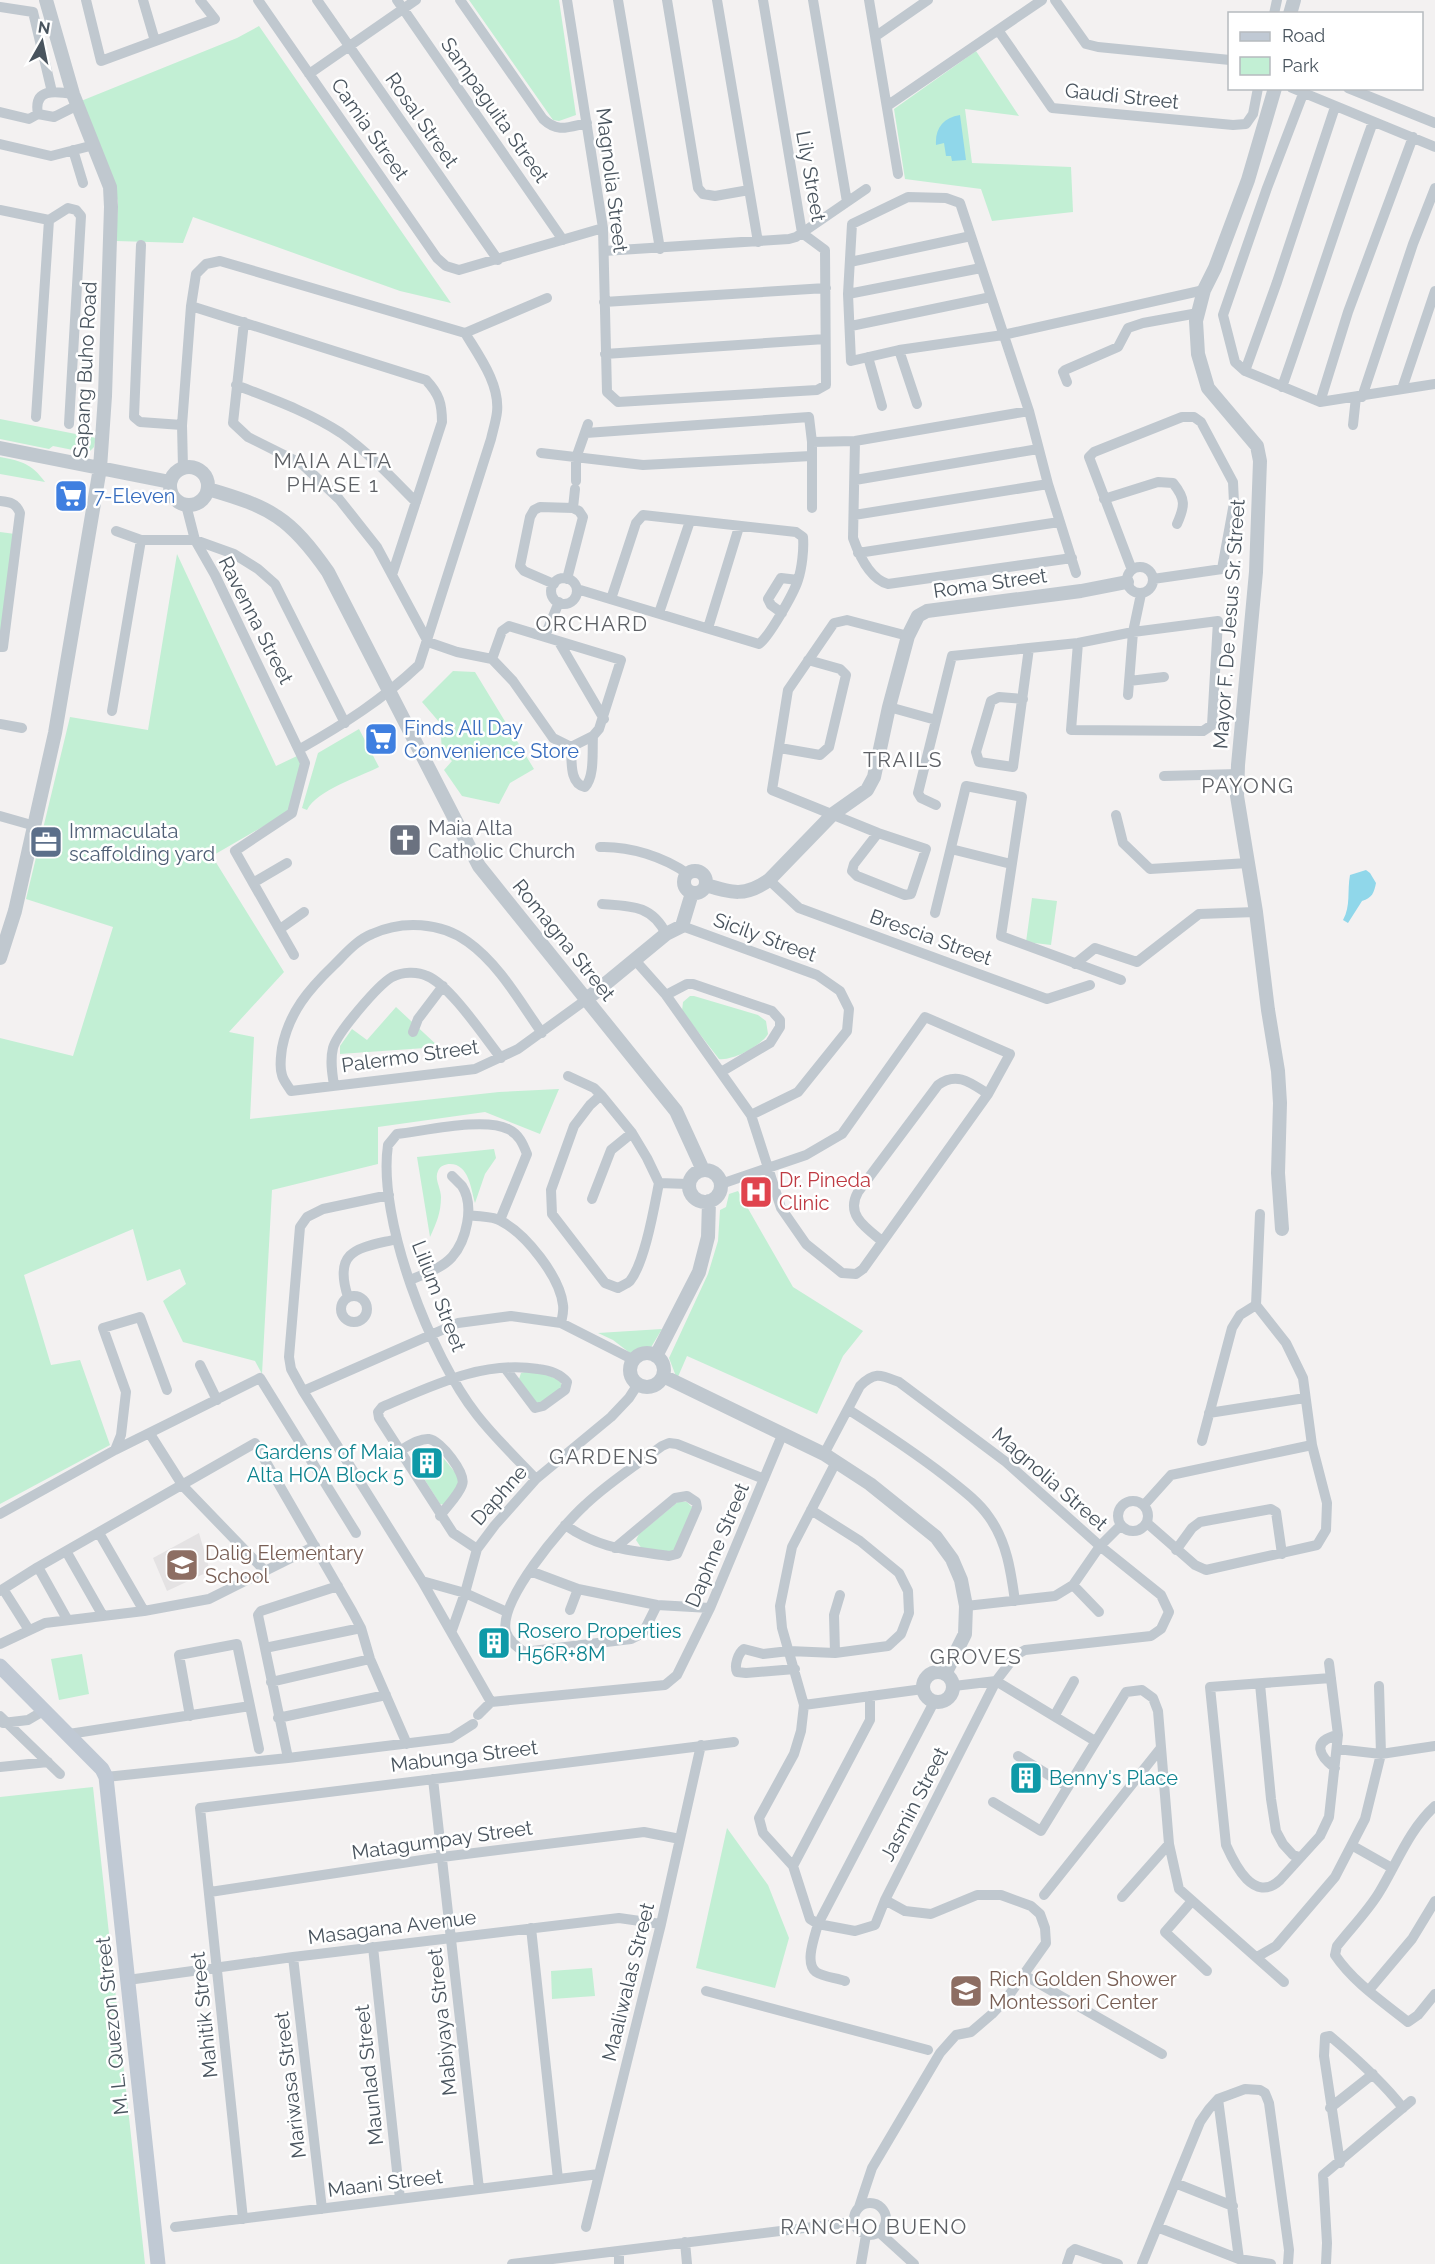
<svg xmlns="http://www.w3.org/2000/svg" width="1435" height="2264" font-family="Raleway,sans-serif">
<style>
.education{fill:#e4e2e3}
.green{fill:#c2efd4}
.water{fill:#90d7ea}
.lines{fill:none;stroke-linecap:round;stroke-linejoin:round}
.minor{stroke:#c0c8cf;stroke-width:10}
.tertiary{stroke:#c0c8cf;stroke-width:14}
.secondary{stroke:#c0c9d4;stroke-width:15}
.labels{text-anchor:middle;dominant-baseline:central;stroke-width:5;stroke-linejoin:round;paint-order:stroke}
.street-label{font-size:20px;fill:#49545e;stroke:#fff}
.shop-label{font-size:20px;fill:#366cbe;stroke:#fff;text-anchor:start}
.worship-label{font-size:20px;fill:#5b616d;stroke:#fff;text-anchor:start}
.service-label{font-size:20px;fill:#4e5e75;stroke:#fff;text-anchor:start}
.health-label{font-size:20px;fill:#be3a42;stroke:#fff;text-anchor:start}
.culture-label{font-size:20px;fill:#0d838f;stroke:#fff;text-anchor:start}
.education-label{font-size:20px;fill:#785e54;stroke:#fff;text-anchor:start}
.neighbourhood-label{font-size:21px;letter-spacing:1.5px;fill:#5e6166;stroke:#fff}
</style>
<rect width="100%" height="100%" fill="#f3f1f1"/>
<path class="education" d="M199 1533 210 1571 167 1591 153 1558Z"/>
<path class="green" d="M469 0H559L576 115 559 121 553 120Z
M259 26 451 303 400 291 193 217 183 243 116 241 118 202 113 184 81 101 237 38Z
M976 51 1019 116 965 109 972 163 1071 167 1073 212 992 221 981 189 905 179 894 109Z
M0 419 96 438 94 447 88 453 53 446 49 449 0 439Z
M0 457C22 461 32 464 45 482L0 474Z
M0 532 15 534 0 641Z
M177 554 276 766 297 756 302 765 290 811 212 856 284 972 229 1032 254 1037 250 1119 499 1092 559 1089 540 1134 485 1112 378 1127V1164L272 1190 262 1374 255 1361 183 1342 163 1301 186 1284 180 1269 147 1281 133 1229 24 1275 51 1365 80 1360 110 1445 0 1504V1038L73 1056 113 927 26 899 70 717 148 730Z
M453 671 475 672 534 769 510 783 499 804 462 796 444 770 452 761 442 751 440 723 422 702Z
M359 729 379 767C359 777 317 790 307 810L302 808 318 753Z
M1032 898 1057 901 1051 945 1026 942Z
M690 996H694L758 1015 766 1021 768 1034C761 1046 733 1061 719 1059L682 1011 683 1002Z
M396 1007 439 1047 340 1054V1046L352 1029 367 1040Z
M494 1149 496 1158 485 1174 475 1203C471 1189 469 1164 450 1164 445 1164 440 1166 438 1171 434 1179 441 1188 441 1197 441 1213 436 1224 430 1237L417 1157Z
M738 1191 793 1287 863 1331 843 1356 817 1414 687 1356 677 1379 669 1358 708 1274 718 1241 720 1210 726 1207 729 1194Z
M662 1329 650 1349 630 1353 613 1340 598 1333Z
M534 1370 559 1380 564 1389 539 1403 534 1401 519 1379 521 1373Z
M435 1448 459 1477 460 1482 445 1505 440 1504 411 1458 426 1449Z
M679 1501 687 1502 693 1508 676 1551 667 1553 642 1549 636 1540 639 1534Z
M82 1654 89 1694 59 1700 51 1659Z
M93 1787 145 2264H0V1797Z
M727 1828 768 1885 789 1938 775 1988 696 1968Z
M592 1968 595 1996 552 1999 551 1971Z"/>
<path class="water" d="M960 115 966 160 952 161 951 156H946L944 143 936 145C935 128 943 118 960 115Z
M1366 870 1370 873 1376 883C1374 893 1372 898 1362 901L1348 923 1343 920C1351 906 1347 891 1350 875Z"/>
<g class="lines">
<path class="minor" d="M86 0 101 61 215 19 200 0
M143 0 155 41
M258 0 437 258 446 266 459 270 603 228
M317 0 498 260
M397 0 563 240
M460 0 543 119C558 133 568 127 587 123
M567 0 603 228 607 392 618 402 817 390 826 385 825 250 802 233 763 0
M618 0 660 249
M667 0 698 188 703 194 715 196 749 190
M717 0 758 242
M813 0 847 202
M869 0 898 174
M1055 0 1086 44 1098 47 1230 60
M0 7 33 12 52 92
M1274 14 1277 0
M998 30 1052 108 1233 125 1246 124 1253 114 1258 88
M876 36 928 0
M309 74 416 0
M1292 88 1435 147
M1348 88 1435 123
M1303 94 1267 188 1223 315 1235 362 1245 371 1320 402 1435 384
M887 106 1042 0
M0 112 29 119 38 114 54 117 78 105
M38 114C33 88 55 91 73 94
M0 144 51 156 94 145
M73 150 83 183
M0 210 49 220 68 208 76 210 81 216 69 424
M141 245 134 417 140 422 182 425
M604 251 789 239 796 237 866 189
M850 262 971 236
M848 294 981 268
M604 302 826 288
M191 306 426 380C439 394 442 403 442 422L392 575
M244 322 233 423 248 437 302 464 339 499 377 547 428 642 457 652 492 659 513 681 553 738 571 747 593 736 599 729 621 660 509 626 502 631 492 659
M851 326 991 297
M899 350 917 404
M605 354 825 339
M868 357 882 406
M1245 371 1277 282 1335 107
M1067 382 1063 372 1065 370 1118 347 1128 328 1143 323 1198 313
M236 385C272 399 309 412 341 433 369 453 392 478 416 502
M1282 387C1313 299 1341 210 1373 122
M1402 389 1435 291
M1362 397 1413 244 1435 188
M1320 402 1348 312 1413 137
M36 417 49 220
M1353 425 1356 397
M586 433 809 417 812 442V508
M855 441 853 538C859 555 870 579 888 584L1072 558
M812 442 855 441 1029 411
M541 453 643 465 811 456
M183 468 182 425 191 306 196 274 206 264 220 261 465 333 547 298
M855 480 1038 449
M576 481V458L588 424
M1104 499 1158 482 1173 483C1186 499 1185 506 1177 524
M0 501C10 502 16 503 20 513L3 647H0
M186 505 195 540 215 575 305 763 292 813 235 851 294 955
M573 508 575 489
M854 515 1048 484
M116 531 141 540H195L234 554 258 569 275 584 345 723
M858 553 1059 522
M1127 580a13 13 0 1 1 26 0a13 13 0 1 1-26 0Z
M1132 570 1089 457 1094 452 1182 417H1194L1201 422 1233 482 1234 503 1222 569 1153 579
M1076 573 1048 484 1029 411 960 203 946 198 908 197 852 224 848 294 851 361 899 350 1003 335 1204 290
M551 591a13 13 0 1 1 26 0a13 13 0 1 1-26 0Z
M554 584 524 571 520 566 530 517 534 510 540 507 573 508 579 511 583 517 567 579
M577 589 759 644C769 637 794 593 798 580 802 568 804 549 803 537L796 532 643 515 636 523 611 599
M659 613 690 521
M782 613 771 605 768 599 781 578 798 580
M708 628 739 527
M545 636 559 602
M559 642 604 719
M1129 681 1164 677
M1128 695 1133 632 1141 594
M1023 699 999 697 991 701 976 752 979 762 1013 767 1029 648
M889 707 936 720
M112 711 141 540
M0 724 22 728
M571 747C572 760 569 784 585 787 595 776 592 751 593 736
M780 748 820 755 829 747 846 675 840 669 808 660
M300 749C344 724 382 700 419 665L491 439C493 430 496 421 497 412 500 384 479 356 465 333
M1164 776 1238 774
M936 805 921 798 918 793 952 656 1078 643 1133 632 1218 621 1212 725 1203 731 1071 730 1078 643
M1116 815 1123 843 1150 869 1248 863
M0 816 35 826
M878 833 854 864 852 871 857 876 905 895 911 894 926 849 878 833 772 790 788 690 834 623 847 620 908 636
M600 847C630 846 664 857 688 874
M951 849 1011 864
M769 880 799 908 1047 999 1090 985
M253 883 287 863
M602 904C631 906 652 905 666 934
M935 913 966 786 1022 797 1001 936 1121 980
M682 926 817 975 840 991 849 1009 847 1031 798 1092 751 1115
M280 929 304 912
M634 959 666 995 751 1115 781 1208 806 1244 842 1273 856 1274 863 1269 988 1094 1010 1054 925 1017 842 1134 806 1155 721 1184
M1075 964 1095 948 1137 962 1199 914 1256 912
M666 995 687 984H693L772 1011 780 1020V1027L770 1043 721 1072
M413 1032 418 1019 443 986
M568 1076 594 1088 601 1095 632 1133 647 1158 659 1183 688 1184
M334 1085C332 1073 330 1060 333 1048 337 1033 378 985 392 977 402 972 417 971 427 976 450 985 485 1038 501 1058
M291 1091C288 1086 283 1080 282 1075 279 1066 281 1057 282 1048 289 1012 309 989 334 965 346 953 357 940 372 934 402 920 441 922 468 942 499 964 520 1002 542 1033
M291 1091 475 1069 518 1049 587 999
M601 1095 590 1105 574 1126 551 1190 552 1214 605 1283 618 1288C621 1286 627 1284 630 1281 645 1262 654 1208 659 1183
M389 1195 323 1209 307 1217 300 1227 289 1357 291 1369 303 1391 422 1581 491 1702
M592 1199 611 1150 632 1133
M469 1215C479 1217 493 1216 501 1221 526 1234 560 1277 563 1305 564 1311 562 1318 561 1323
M500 1220 527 1154C523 1144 519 1134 508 1129 484 1117 425 1131 397 1134L388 1145C377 1219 431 1357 477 1415 495 1438 516 1458 536 1479
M882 1241C866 1228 845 1215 858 1192L938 1085C957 1071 971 1083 988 1094
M410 1280C424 1274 441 1269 452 1257 466 1241 475 1206 462 1186 459 1183 455 1179 452 1176
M341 1309a13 13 0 1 1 26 0a13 13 0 1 1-26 0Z
M348 1297C332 1248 361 1248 397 1239
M200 1365 217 1400
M303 1391 458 1323 511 1316 561 1323 634 1360
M849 1410C882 1431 914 1452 945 1476 960 1488 978 1501 989 1517 1007 1542 1011 1572 1015 1601
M1209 1413 1305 1398
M150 1434 183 1486 265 1571
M1202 1441 1232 1328 1240 1315 1256 1305
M115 1450 121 1435 126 1392 103 1328 140 1317 167 1390
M399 1451C407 1447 419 1438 429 1439 440 1440 467 1474 462 1485 458 1496 447 1506 440 1516
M824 1454 860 1386C875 1371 881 1375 899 1382L1006 1462 1100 1546 1161 1595 1169 1612 1161 1629 1151 1636 1025 1650 1016 1655 996 1681 885 1900 875 1925 855 1931 818 1924 810 1919 793 1866 763 1833 759 1818 794 1754 801 1731 804 1705 782 1628 780 1606 792 1547 836 1462
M1118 1516a15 15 0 1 1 30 0a15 15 0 1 1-30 0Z
M1144 1505 1171 1475 1312 1445
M0 1514 115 1450 260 1378 356 1533
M1147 1523 1195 1565 1206 1570 1317 1545 1326 1530 1327 1503 1312 1445 1303 1378 1286 1343 1256 1305 1260 1214
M565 1525C599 1549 629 1550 669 1556L677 1554 697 1508 696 1502 687 1496 675 1498 615 1548
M99 1533 144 1611
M477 1549 453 1533 379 1418 378 1412 382 1407C432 1386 483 1360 538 1369 549 1370 560 1374 567 1382L565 1390 543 1406 535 1408 505 1368
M1176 1550 1192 1528 1200 1522 1271 1509 1276 1512 1282 1554
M66 1551 103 1616
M38 1567 67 1619
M530 1571 578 1589 657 1605 710 1608
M422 1581 465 1593 507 1612
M1073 1585 1099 1612
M3 1589 29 1630
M0 1591 38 1567 255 1443 352 1611 361 1628 370 1659 407 1744
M657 1605 643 1633 631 1639 524 1652C517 1647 509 1641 506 1632 498 1601 562 1526 585 1505 608 1483 636 1465 662 1446L669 1443 677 1444 764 1479
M966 1606 1055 1596 1073 1585 1100 1546 1121 1525
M570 1610 578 1589
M452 1630 465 1593 477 1549 495 1525 536 1479 611 1417 629 1398 638 1384
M0 1644 45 1623 144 1611 209 1599 315 1546
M265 1648 361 1628
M835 1653 834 1615 840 1595
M1329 1663 1338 1735 1329 1817 1320 1836 1280 1880C1254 1904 1235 1865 1226 1845L1210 1687 1331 1678
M795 1669 746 1673 737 1672C734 1666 738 1653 744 1649L763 1654 789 1651 835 1653 888 1646 901 1634 909 1613 908 1591 899 1573 860 1541 811 1510
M271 1682 370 1659
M1260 1684 1271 1799 1276 1831 1283 1844 1293 1855 1299 1857
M954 1686 996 1681 1095 1741
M804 1705 923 1689
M478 1715 491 1702 665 1685 677 1675 710 1608 783 1433
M1055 1715 1074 1681
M0 1716 60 1774
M190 1716 179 1655 237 1644 259 1749
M278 1718 386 1695
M3 1723 28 1720 45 1710
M69 1734 250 1706
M1337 1749 1381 1754 1435 1746
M1018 1756 1068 1787
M288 1758 258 1615 261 1611 338 1586
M0 1767 48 1762
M1335 1768C1319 1756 1311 1741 1338 1735
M106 1777 288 1758 451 1738 473 1724
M433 1779 479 2189
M993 1802 1041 1831 1126 1692 1142 1690 1153 1698 1158 1711 1169 1844 1179 1889 1284 1982
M1435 1806C1409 1830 1398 1861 1380 1891 1369 1910 1351 1928 1337 1946L1335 1955C1353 1982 1383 2002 1408 2022L1418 2015 1435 1994
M1353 1846 1392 1868
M793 1866 870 1720V1696
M210 1892 442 1857 644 1832 680 1839
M1044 1895 1160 1749
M1122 1897 1169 1844
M1192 1901 1165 1932 1207 1971
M531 1928 558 2179
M373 1947 400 2199
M293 1957 322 2209
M1257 1957 1276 1946 1335 1877 1365 1819 1381 1754 1379 1686
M1024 1975 1162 2054
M128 1980 293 1957 619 1918 661 1924
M845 1981C837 1978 823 1977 816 1972 804 1963 815 1936 818 1924L934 1702
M1369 1990 1412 1939 1435 1901
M706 1991 928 2050
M1218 2099 1239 2259 1271 2264
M1330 2108 1373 2074
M1340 2163 1324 2056 1325 2037 1330 2036C1356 2058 1382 2081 1403 2108
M1175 2183 1233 2206
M854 2219a16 16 0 1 1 32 0a16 16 0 1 1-32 0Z
M859 2207 872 2168 940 2053 956 2035 971 2032 992 2014 1007 1998 1046 1943 1045 1928 1040 1914 1031 1906 1001 1895H977L931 1914 905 1911 885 1900
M243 2219 200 1808 734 1742
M175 2227 599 2174
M586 2227 661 1924 701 1745
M1157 2227 1239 2259
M880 2233 914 2264
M685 2242 687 2264
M619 2251V2264
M512 2264 853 2222
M861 2264 866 2235
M1067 2264 1071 2252 1075 2249 1118 2264
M1142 2264 1200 2122 1209 2109 1218 2099 1245 2089 1260 2090 1265 2093 1269 2103 1289 2250 1288 2264
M1326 2264 1327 2243 1323 2175 1411 2101"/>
<path class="tertiary" d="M1290 14 1294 0
M1275 88 1248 180 1215 268 1204 290 1196 321 1198 354 1208 388 1257 446 1260 461 1256 572 1238 765 1237 796 1256 912 1268 1010 1278 1071 1280 1103 1278 1173 1282 1229
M0 448 170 482
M170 486a19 19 0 1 1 38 0a19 19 0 1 1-38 0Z
M208 489C270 507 290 517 328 572L479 866 676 1111 703 1170
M684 882a11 11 0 1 1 22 0a11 11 0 1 1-22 0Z
M706 885C732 893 745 897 769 880L833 814 867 790 874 777 889 707 908 636 918 616 927 611 1081 591 1127 582
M0 958 15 911 55 733 100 468 105 396 111 207 110 187 73 94 46 0
M587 999 666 934 682 926 692 893
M689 1186a16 16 0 1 1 32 0a16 16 0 1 1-32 0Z
M630 1370a17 17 0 1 1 34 0a17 17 0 1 1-34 0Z
M656 1356 699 1272 708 1237 709 1201
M663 1376 824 1454 870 1484 936 1537 952 1559 961 1580 966 1606 965 1634 945 1674
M923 1687a15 15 0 1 1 30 0a15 15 0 1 1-30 0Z"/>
<path class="secondary" d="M0 1666 102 1769 106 1777 158 2264"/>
</g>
<defs>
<symbol id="supermarket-square" viewBox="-11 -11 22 22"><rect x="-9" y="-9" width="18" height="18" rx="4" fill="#3f7fe0" stroke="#fff"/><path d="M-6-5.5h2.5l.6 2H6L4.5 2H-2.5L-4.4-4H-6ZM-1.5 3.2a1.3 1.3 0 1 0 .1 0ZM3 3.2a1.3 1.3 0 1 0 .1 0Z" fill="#fff"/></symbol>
<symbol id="church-square" viewBox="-11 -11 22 22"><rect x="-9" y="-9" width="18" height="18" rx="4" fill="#6b7280" stroke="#fff"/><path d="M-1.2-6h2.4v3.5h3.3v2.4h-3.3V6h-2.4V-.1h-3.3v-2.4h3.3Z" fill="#fff"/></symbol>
<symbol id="office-square" viewBox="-11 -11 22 22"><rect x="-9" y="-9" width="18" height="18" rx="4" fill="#5c6f8a" stroke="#fff"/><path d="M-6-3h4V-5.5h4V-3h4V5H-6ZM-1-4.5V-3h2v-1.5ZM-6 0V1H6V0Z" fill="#fff"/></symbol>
<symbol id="hospital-square" viewBox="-11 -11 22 22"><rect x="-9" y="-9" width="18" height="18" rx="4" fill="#e0444e" stroke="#fff"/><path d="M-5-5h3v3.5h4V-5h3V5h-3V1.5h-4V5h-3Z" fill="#fff"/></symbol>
<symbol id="building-square" viewBox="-11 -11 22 22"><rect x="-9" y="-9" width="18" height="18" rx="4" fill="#0f9aa8" stroke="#fff"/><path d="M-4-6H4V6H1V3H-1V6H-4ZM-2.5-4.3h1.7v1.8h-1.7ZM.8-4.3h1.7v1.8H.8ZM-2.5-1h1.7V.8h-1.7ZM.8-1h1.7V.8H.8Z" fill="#fff"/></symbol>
<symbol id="school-square" viewBox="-11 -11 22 22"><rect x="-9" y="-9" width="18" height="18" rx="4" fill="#8d6e63" stroke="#fff"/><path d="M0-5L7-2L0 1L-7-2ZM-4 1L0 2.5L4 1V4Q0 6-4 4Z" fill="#fff"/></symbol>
</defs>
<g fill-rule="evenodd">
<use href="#supermarket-square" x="52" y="477" width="38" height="38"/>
<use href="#supermarket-square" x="362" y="720" width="38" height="38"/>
<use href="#church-square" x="386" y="821" width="38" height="38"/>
<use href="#office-square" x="27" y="823" width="38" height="38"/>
<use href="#hospital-square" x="737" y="1173" width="38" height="38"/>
<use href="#building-square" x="408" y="1444" width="38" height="38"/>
<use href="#school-square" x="163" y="1546" width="38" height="38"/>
<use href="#building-square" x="475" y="1624" width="38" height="38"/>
<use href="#building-square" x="1007" y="1759" width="38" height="38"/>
<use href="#school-square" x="947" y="1972" width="38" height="38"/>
</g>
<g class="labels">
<g class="street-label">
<text transform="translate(1122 96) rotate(6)">Gaudi Street</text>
<text transform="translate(495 110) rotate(55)">Sampaguita Street</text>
<text transform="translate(422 120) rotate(55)">Rosal Street</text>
<text transform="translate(370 129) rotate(55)">Camia Street</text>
<text transform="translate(811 176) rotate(80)">Lily Street</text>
<text transform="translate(612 180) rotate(83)">Magnolia Street</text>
<text transform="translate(85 370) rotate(-87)">Sapang Buho Road</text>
<text transform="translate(990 583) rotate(-8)">Roma Street</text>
<text transform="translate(256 620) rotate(63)">Ravenna Street</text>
<text transform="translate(1229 624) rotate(-86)">Mayor F. De Jesus Sr. Street</text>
<text transform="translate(765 937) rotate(20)">Sicily Street</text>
<text transform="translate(931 937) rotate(20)">Brescia Street</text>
<text transform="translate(564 940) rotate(51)">Romagna Street</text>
<text transform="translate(410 1056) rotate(-8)">Palermo Street</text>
<text transform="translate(439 1296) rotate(69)">Lilium Street</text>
<text transform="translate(1050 1479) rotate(41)">Magnolia Street</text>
<text transform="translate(499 1495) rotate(-48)">Daphne</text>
<text transform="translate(717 1545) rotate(-67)">Daphne Street</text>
<text transform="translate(464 1756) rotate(-7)">Mabunga Street</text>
<text transform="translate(914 1804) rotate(-63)">Jasmin Street</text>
<text transform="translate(442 1840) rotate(-8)">Matagumpay Street</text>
<text transform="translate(392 1927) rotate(-7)">Masagana Avenue</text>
<text transform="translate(628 1982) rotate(-76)">Maaliwalas Street</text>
<text transform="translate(204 2015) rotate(-96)">Mahitik Street</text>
<text transform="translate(442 2022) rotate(-96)">Mabiyaya Street</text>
<text transform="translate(112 2026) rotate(-96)">M. L. Quezon Street</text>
<text transform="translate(369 2075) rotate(-96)">Maunlad Street</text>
<text transform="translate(290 2085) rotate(-97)">Mariwasa Street</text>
<text transform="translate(385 2183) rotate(-7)">Maani Street</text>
</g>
<g class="shop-label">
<text x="94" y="496">7-Eleven</text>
<text x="404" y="728">Finds All Day<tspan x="404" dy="23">Convenience Store</tspan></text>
</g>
<g class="worship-label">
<text x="428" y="828">Maia Alta<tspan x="428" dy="23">Catholic Church</tspan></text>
</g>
<g class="service-label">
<text x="69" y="831">Immaculata<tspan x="69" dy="23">scaffolding yard</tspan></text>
</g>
<g class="health-label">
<text x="779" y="1180">Dr. Pineda<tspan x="779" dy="23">Clinic</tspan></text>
</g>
<g class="culture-label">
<text x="404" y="1452" text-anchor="end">Gardens of Maia<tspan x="404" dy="23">Alta HOA Block 5</tspan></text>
<text x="517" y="1631">Rosero Properties<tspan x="517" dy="23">H56R+8M</tspan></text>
<text x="1049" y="1778">Benny's Place</text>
</g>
<g class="education-label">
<text x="205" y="1553">Dalig Elementary<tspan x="205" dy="23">School</tspan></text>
<text x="989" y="1979">Rich Golden Shower<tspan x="989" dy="23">Montessori Center</tspan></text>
</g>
<g class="neighbourhood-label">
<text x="333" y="460">MAIA ALTA<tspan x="333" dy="24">PHASE 1</tspan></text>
<text x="592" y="623">ORCHARD</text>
<text x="903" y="759">TRAILS</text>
<text x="1248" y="785">PAYONG</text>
<text x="604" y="1456">GARDENS</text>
<text x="976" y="1656">GROVES</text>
<text x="874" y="2226">RANCHO BUENO</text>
</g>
</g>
<rect x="1228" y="12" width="195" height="78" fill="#ffffff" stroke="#b6bbbf" stroke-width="1.5"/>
<rect x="1240" y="32" width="30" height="9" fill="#c0c9d4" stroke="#b6bbbf" stroke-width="1.5"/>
<text x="1282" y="42" font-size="18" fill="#49545e">Road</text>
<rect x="1240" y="57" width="30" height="18" fill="#c2efd4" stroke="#b6bbbf" stroke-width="1.5"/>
<text x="1282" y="72" font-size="18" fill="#49545e">Park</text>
<g transform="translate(42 42) rotate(9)" stroke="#ffffff" stroke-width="4.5" paint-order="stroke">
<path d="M0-4.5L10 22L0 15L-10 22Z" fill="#49545e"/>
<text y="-9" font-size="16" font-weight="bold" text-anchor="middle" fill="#49545e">N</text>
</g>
</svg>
